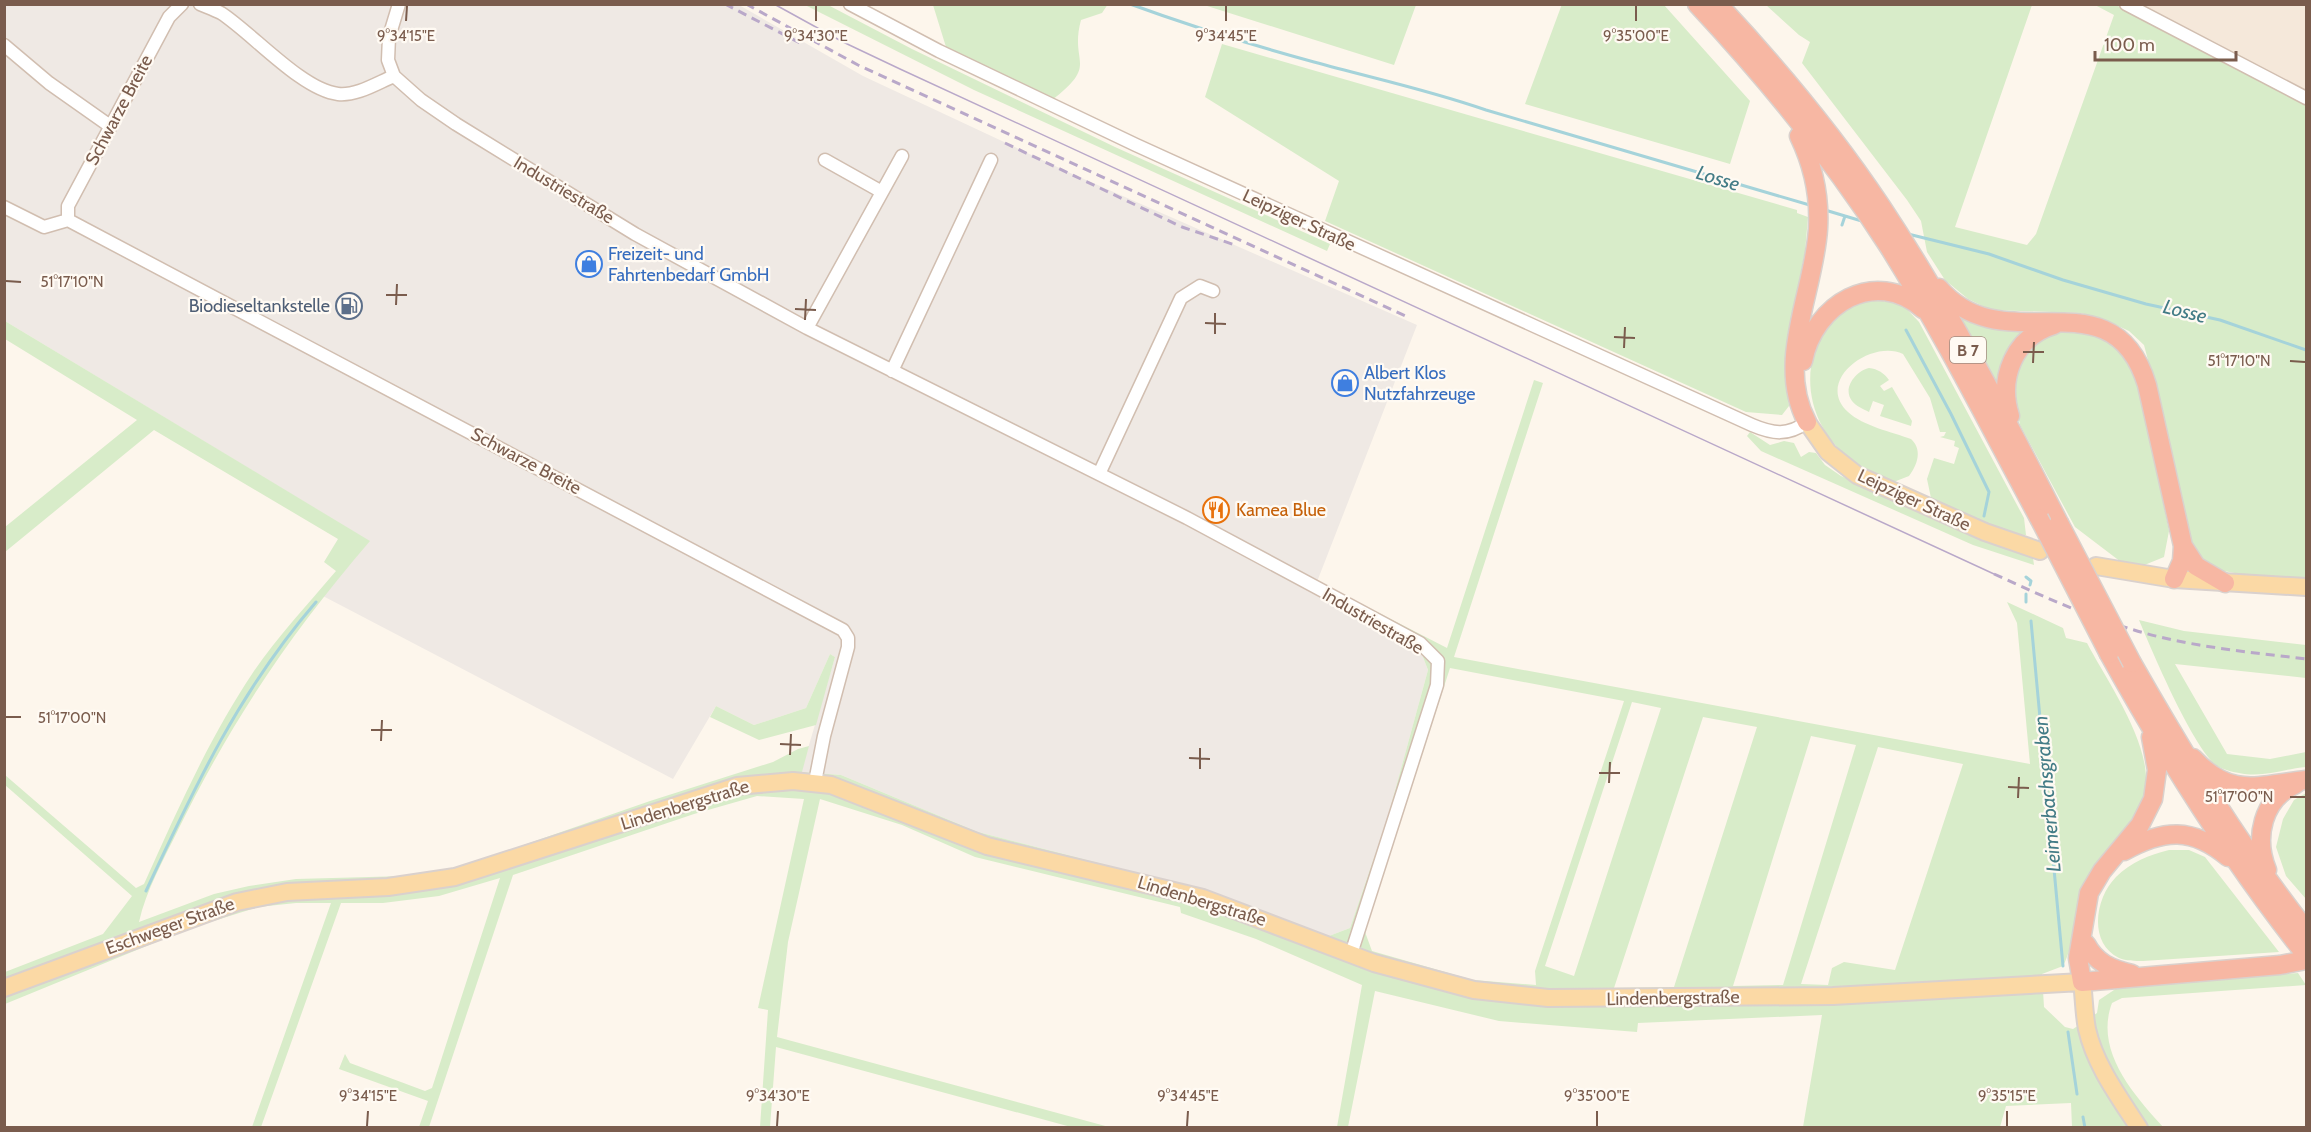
<svg xmlns="http://www.w3.org/2000/svg" width="2311" height="1132" font-family="Cabin,sans-serif">
<style>
.residential{fill:#f5e8da}
.industrial{fill:#efe9e4}
.green{fill:#d8ecc9;fill-rule:evenodd}
.lines{fill:none;stroke-linecap:round;stroke-linejoin:round}
.stream{stroke:#a5d3da;stroke-width:3}
.minor-casing{stroke:#d1beb0;stroke-width:15}
.major-casing{stroke:#dad1cd;stroke-width:20}
.highway-casing{stroke:#dad1cd;stroke-width:21}
.minor{stroke:#fff;stroke-width:12}
.major{stroke:#fbd9a5;stroke-width:16}
.highway{stroke:#f7b7a3;stroke-width:18}
.tram{stroke:#b9a8c9;stroke-width:1.5}
.rail{stroke:#b9a8c9;stroke-width:3;stroke-dasharray:9 6;stroke-linecap:butt}
.highway-bridge-casing{stroke:#dad1cd;stroke-width:21;stroke-linecap:butt}
.highway-bridge{stroke:#f7b7a3;stroke-width:18}
.ticks{fill:none;stroke:#7a5c4d;stroke-width:2}
.labels{text-anchor:middle;dominant-baseline:central;stroke-width:4.5;stroke-linejoin:round;paint-order:stroke}
.shield{fill:#fffaf3;stroke:#a28b7f;stroke-width:1.5}
.shield-label{font-size:16px;font-weight:bold;fill:#7a5c4d}
.street-label{font-size:18px;fill:#7a5c4d;stroke:#fffaf3}
.shop-label{font-size:18px;fill:#366cbe;stroke:#fffaf3;text-anchor:start}
.service-label{font-size:18px;fill:#4e5e75;stroke:#fffaf3;text-anchor:end}
.food-label{font-size:18px;fill:#c56008;stroke:#fffaf3;text-anchor:start}
.water-label{font-size:20px;font-style:italic;fill:#437c86;stroke:#fffaf3}
.ticks-label{font-size:15px;text-anchor:middle;fill:#7a5c4d;stroke:#fffaf3;stroke-width:4.5;stroke-linejoin:round;paint-order:stroke}
</style>
<rect width="100%" height="100%" fill="#fdf6ec"/>
<path class="residential" d="M2116 5H2306V103L2130 12Z"/>
<path class="industrial" d="M5 5H739L863 76 1068 172 1417 325 1313 592 1421 652 1428 670 1387 820 1350 928 1329 936 1192 887 978 832 841 775 801 772 835 657 830 654 806 708 754 725 716 706 673 779 323 596 369 541 5 321Z"/>
<path class="green" d="M1108 4 1102 13 1081 20C1069 64 1100 63 1052 100L946 47 933 5Z
M1562 4 1664 5 1750 101 1730 164 1525 104Z
M805 5H828L912 49 1115 147 1330 244 1327 251 974 90Z
M1204 5H1416L1394 65Z
M1766 5H2032L1955 227 2027 245 2036 234 2114 15 2095 5H2116L2306 103V580L2257 577 2218 570 2207 565 2193 548 2171 448 2144 345 2129 331 2105 320 2081 313 1991 310 1968 299 1945 280 1927 252 1921 221 1907 200 1802 63 1810 42 1799 35Z
M1222 44 1797 210V213L1808 217 1805 252 1790 326 1786 362 1789 406 1782 415 1746 412 1325 221 1339 181 1205 97Z
M1878 300 1903 305 1919 322 2024 518 2026 535C2010 536 1942 509 1931 498L1927 479 1934 458 1954 464 1959 448 1954 446 1955 441 1940 437 1944 436 1946 432H1940L1930 398 1903 354C1871 339 1814 381 1848 412 1863 426 1892 432 1911 439 1923 450 1917 465 1909 476L1891 483C1863 469 1837 454 1822 426 1794 374 1817 307 1878 300Z
M1953 306 2034 333 2003 394Z
M5 321 370 541C290 634 232 720 178 830 164 859 146 890 139 922L214 894 249 886 296 879 405 876 464 866 650 801 773 762 798 749 809 746 802 772 841 775 978 832 1192 887 1329 936 1350 928 1387 820 1428 670 1421 652 1313 592 1317 581 1447 648 1534 380 1543 383 1454 657 2030 764 2017 623 2007 602 2063 628 2066 638 2087 643C2107 682 2163 758 2141 803 2126 833 2099 857 2084 887 2072 912 2076 942 2063 966L2042 974 2044 1007 2065 1027 2073 1029 2097 1013 2099 1000 2117 988 2298 973 2306 985 2122 998 2112 1003C2094 1051 2134 1095 2164 1128L2072 1127 2071 1103 2006 1106 2000 1127H1803L1822 1015 1638 1023 1637 1032 1499 1021 1375 991 1348 1127H1337L1362 985 1256 939 1181 913 1180 907 975 857 902 825 820 799 788 942 777 1037 1109 1127H1071L776 1047 770 1127H760L768 1010 758 1008 804 799 757 796 694 814 513 875 429 1127H419L428 1101 339 1069 345 1054 350 1063 425 1091 432 1088 500 878 439 896 383 903H341L261 1127H252L331 903H296L258 907 188 929 5 1004V972L103 934 132 896 5 785V775L136 888 144 884C177 811 209 738 254 671 278 636 308 604 336 571L324 562 338 539 154 430 5 552V527L137 420 5 339ZM1450 668 1624 701 1535 971 1536 985 1473 980 1372 951 1365 932ZM1632 702 1661 708 1574 976 1545 966ZM1703 717 1757 727 1674 987 1614 988ZM1811 736 1856 745 1783 985 1733 986ZM1878 747 1963 764 1895 970 1844 962 1832 968 1828 985 1801 984Z
M2069 329 2102 334 2135 366 2169 531 2164 557 2142 566 2121 562 2075 527 2020 425 2013 389 2021 361 2040 339Z
M1869 368C1878 369 1884 373 1889 380L1880 386 1884 391 1892 387 1912 421 1911 426 1880 416 1884 405 1873 401 1869 412C1863 409 1856 406 1852 401 1842 388 1856 371 1869 368Z
M1750 432 1770 445 1784 441 1794 443 1801 457 1809 452 1816 453 1825 465 1841 476 1961 531 2033 558 2034 565 1973 545 1761 451 1747 436Z
M2139 620 2184 631 2306 645V678L2175 664 2227 754 2270 759 2306 752V767C2283 769 2263 778 2239 773 2232 772 2222 769 2217 766 2193 748 2152 651 2139 620Z
M830 654 835 657 816 725 759 740 710 717 716 706 754 725 806 708Z
M2306 793V899L2286 876 2276 847 2283 819 2294 800Z
M2169 850H2189L2205 857 2279 952 2143 961C2135 961 2126 961 2119 958 2088 943 2095 898 2116 877 2131 862 2149 855 2169 850Z"/>
<g class="lines">
<path class="stream" d="M1130 4C1190 26 1252 45 1314 62 1372 78 1429 90 1486 110L1813 206
M1825 210 1865 222
M1842 225 1845 216
M1908 234 1989 254 2063 280 2146 304 2220 320 2306 350
M1906 330 1951 414 1989 492 1984 516
M2026 577 2031 581 2030 585
M2026 594V602
M2031 621 2063 966
M146 891C195 786 240 690 316 602
M2068 1032 2077 1094
M2083 1117 2085 1128"/>
<defs>
<path id="minor" d="M200 4C207 7 215 10 221 13 252 33 302 90 338 94 357 96 377 83 394 76
M399 4 389 37 388 60 394 76 421 100 456 124 635 234 807 328 1187 518 1420 643 1438 661 1437 685 1351 954
M850 4 939 51 1136 145 1752 425C1773 434 1788 436 1807 422
M2126 4 2306 98
M4 45 49 83 110 126
M825 160 882 192
M4 207 44 227 68 220V206L169 17 182 4
M68 220 843 630 848 638V647L824 736 815 782
M807 328 902 156
M892 371 991 160
M1099 474 1181 298 1200 286 1213 291"/>
<path id="major" d="M1807 422 1828 452 1857 475 1985 532 2040 551
M2096 566 2174 579 2306 587
M4 988 237 902 287 892 388 887 455 877 737 786 793 781 831 785 987 846 1203 898 1374 963 1474 990 1548 998 1833 996 2082 982C2084 997 2084 1014 2087 1029 2095 1065 2119 1097 2139 1128"/>
<path id="highway" d="M1697 4C1767 79 1834 161 1889 247 1944 335 1990 427 2039 518
M1718 4C1777 67 1833 134 1881 206 1948 307 2004 415 2059 523
M1799 136C1813 165 1820 196 1818 229 1814 293 1775 361 1807 422
M1939 288C2005 365 2112 270 2147 385L2183 546 2182 561 2174 579
M1803 361C1814 304 1875 267 1923 309
M2010 416C1998 378 2014 337 2054 325
M2183 546 2196 566 2225 583
M2109 654C2167 759 2231 861 2306 955
M2132 663C2185 756 2240 846 2306 930
M2193 758C2231 799 2258 785 2306 780
M2124 851C2164 829 2192 827 2228 857
M2267 870C2254 838 2262 799 2296 784
M2086 944C2096 963 2111 969 2132 974
M2082 982 2078 958 2089 893 2102 871 2140 825 2153 799 2157 770 2151 737
M2082 982 2280 965 2306 960"/>
</defs>
<use href="#minor" class="minor-casing"/>
<use href="#major" class="major-casing"/>
<use href="#highway" class="highway-casing"/>
<use href="#minor" class="minor"/>
<use href="#major" class="major"/>
<use href="#highway" class="highway"/>
<path class="tram" d="M774 4 843 42 900 69 1994 574"/>
<path class="rail" d="M725 4 800 43
M746 4 858 65 1410 318
M1005 143 1182 227 1235 245
M1994 574C2040 595 2086 616 2134 630 2190 647 2249 652 2306 659"/>
<defs>
<path id="highway-bridge" d="M2039 518 2109 654
M2059 523 2132 663"/>
</defs>
<use href="#highway-bridge" class="highway-bridge-casing"/>
<use href="#highway-bridge" class="highway-bridge"/>
</g>
<path class="ticks" d="M406 21 407 6M816 21V6M1226 21V6M1636 21V6M6 281 21 282M386 295H407M396 305 397 284M795 309 816 310M805 320 806 299M1205 323 1226 324M1215 334V313M1614 337 1635 338M1624 348 1625 327M2023 352H2044M2290 361 2305 362M2033 363 2034 342M6 717H21M371 730H392M381 741 382 720M780 744 801 745M790 755 791 734M1189 758 1210 759M1200 769V748M1599 773H1620M1609 783 1610 762M2008 787 2029 788M2290 797H2305M2018 798 2019 777M367 1126 368 1111M777 1126 778 1111M1187 1126 1188 1111M1597 1126V1111M2007 1126V1111"/>
<defs>
<symbol id="shop-ring" viewBox="-11 -11 22 22"><circle r="9.5" fill="#fffaf3" stroke="#3f7fe0" stroke-width="1.5"/><path d="M-5-2.5h2.3a2.7 3.5 0 0 1 5.4 0H5L5.5 6h-11ZM-1.5-2.5h3a1.5 2.3 0 0 0-3 0Z" fill="#3f7fe0"/></symbol>
<symbol id="fuel-ring" viewBox="-11 -11 22 22"><circle r="9.5" fill="#fffaf3" stroke="#5c6f8a" stroke-width="1.5"/><path d="M-5.5-6h7V0h2V4h1.3V-2.5L3-4.5l.8-.8L6-3V5H2.5V1h-1V6h-7ZM-4.2-4.7v3.2H.2V-4.7Z" fill="#5c6f8a"/></symbol>
<symbol id="restaurant-ring" viewBox="-11 -11 22 22"><circle r="9.5" fill="#fffaf3" stroke="#e8710a" stroke-width="1.5"/><path d="M-5-6h1v4h1v-4h1v4h1v-4h1v5L-1.5 .5V6h-2V.5L-5-1ZM5-6V6H3V1.5H1.5Q1.5-4 5-6Z" fill="#e8710a"/></symbol>
</defs>
<g fill-rule="evenodd">
<use href="#shop-ring" x="574" y="249" width="30" height="30"/>
<use href="#fuel-ring" x="334" y="291" width="30" height="30"/>
<use href="#shop-ring" x="1330" y="368" width="30" height="30"/>
<use href="#restaurant-ring" x="1201" y="495" width="30" height="30"/>
</g>
<g class="labels">
<rect class="shield" x="1950" y="337" width="36" height="26" rx="4.5"/>
<g class="shield-label">
<text x="1968" y="350">B 7</text>
</g>
<g class="street-label">
<text transform="translate(119 110) rotate(-62)">Schwarze Breite</text>
<text transform="translate(564 190) rotate(31)">Industriestraße</text>
<text transform="translate(1299 220) rotate(25)">Leipziger Straße</text>
<text transform="translate(526 461) rotate(28)">Schwarze Breite</text>
<text transform="translate(1914 500) rotate(25)">Leipziger Straße</text>
<text transform="translate(1373 621) rotate(30)">Industriestraße</text>
<text transform="translate(685 805) rotate(-17)">Lindenbergstraße</text>
<text transform="translate(1202 901) rotate(17)">Lindenbergstraße</text>
<text transform="translate(170 926) rotate(-20)">Eschweger Straße</text>
<text transform="translate(1673 998) rotate(-1)">Lindenbergstraße</text>
</g>
<g class="shop-label">
<text x="608" y="254">Freizeit- und<tspan x="608" dy="21">Fahrtenbedarf GmbH</tspan></text>
<text x="1364" y="373">Albert Klos<tspan x="1364" dy="21">Nutzfahrzeuge</tspan></text>
</g>
<g class="service-label">
<text x="330" y="306">Biodieseltankstelle</text>
</g>
<g class="food-label">
<text x="1236" y="510">Kamea Blue</text>
</g>
<g class="water-label">
<text transform="translate(1718 178) rotate(17)">Losse</text>
<text transform="translate(2185 311) rotate(14)">Losse</text>
<text transform="translate(2047 794) rotate(-95)">Leimerbachsgraben</text>
</g>
</g>
<g class="ticks-label">
<text x="406" y="41">9°34'15"E</text>
<text x="816" y="41">9°34'30"E</text>
<text x="1226" y="41">9°34'45"E</text>
<text x="1636" y="41">9°35'00"E</text>
<text x="72" y="287">51°17'10"N</text>
<text x="2239" y="366">51°17'10"N</text>
<text x="72" y="723">51°17'00"N</text>
<text x="2239" y="802">51°17'00"N</text>
<text x="368" y="1101">9°34'15"E</text>
<text x="778" y="1101">9°34'30"E</text>
<text x="1188" y="1101">9°34'45"E</text>
<text x="1597" y="1101">9°35'00"E</text>
<text x="2007" y="1101">9°35'15"E</text>
</g>
<rect width="2311" height="1132" fill="none" stroke="#7a5c4d" stroke-width="12"/>
<path d="M2095 51v9h141v-9" fill="none" stroke="#7a5c4d" stroke-width="3"/>
<text x="2104" y="51" font-size="18" fill="#7a5c4d" stroke="#fffaf3" stroke-width="4.5" paint-order="stroke">100 m</text>
</svg>
